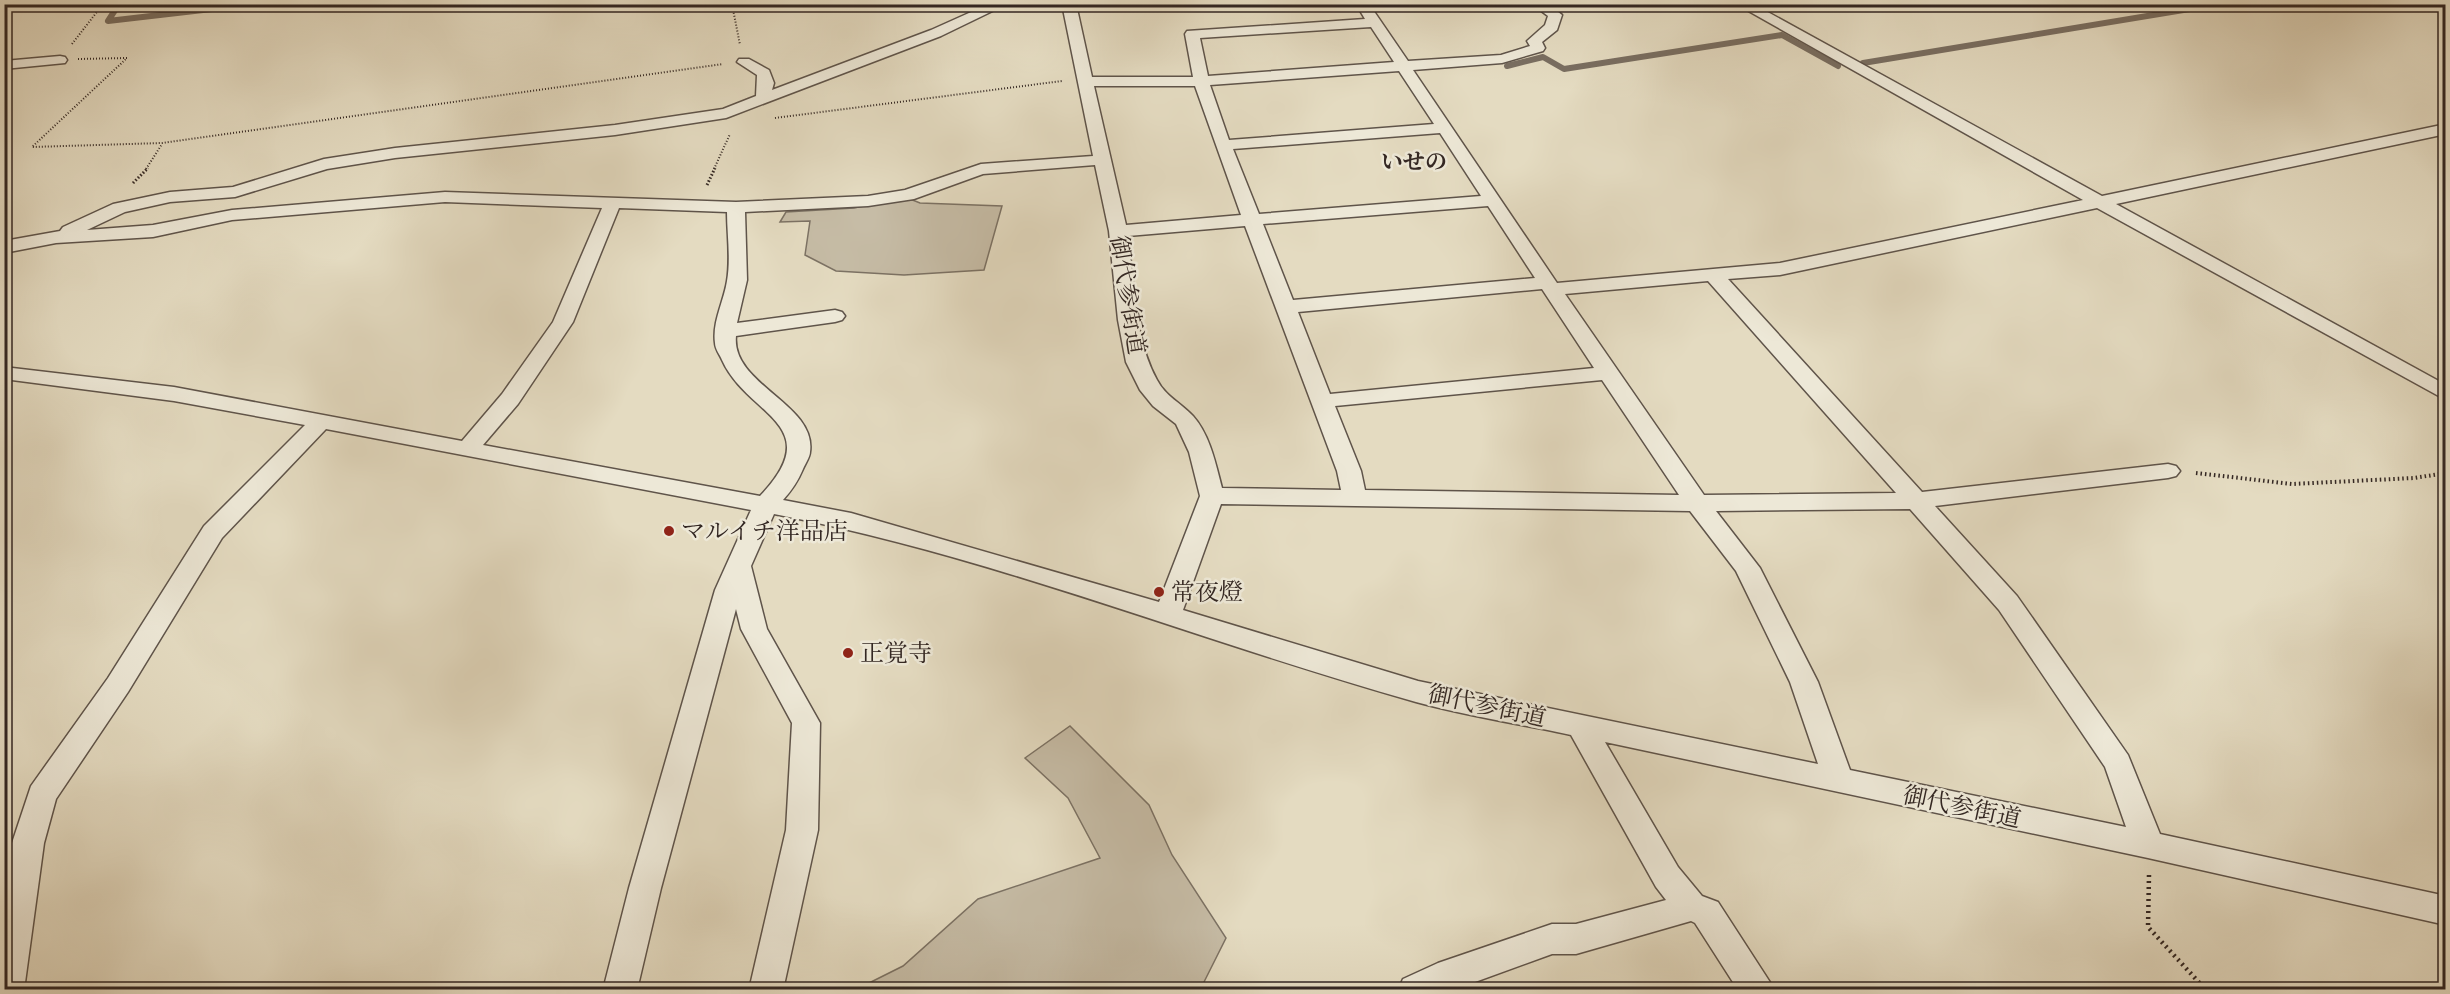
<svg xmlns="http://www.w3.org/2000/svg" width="2450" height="994" font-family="Alegreya,'Noto Serif JP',serif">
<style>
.green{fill:#c6bca6;stroke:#7c7264;stroke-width:1.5}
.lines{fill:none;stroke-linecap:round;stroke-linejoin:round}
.stream{stroke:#796e61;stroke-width:6}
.street-casing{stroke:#5f544a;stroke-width:3}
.path-far3{stroke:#332723;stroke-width:2;stroke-dasharray:1 2;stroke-linecap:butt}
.path-far2{stroke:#332723;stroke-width:3;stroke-dasharray:1.5 2;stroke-linecap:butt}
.path-far1{stroke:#332723;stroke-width:4;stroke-dasharray:1.5 3;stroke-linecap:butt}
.path{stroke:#332723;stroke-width:4.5;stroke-dasharray:2 4;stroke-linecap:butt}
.street{fill:#ede8d7;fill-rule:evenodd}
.poi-dot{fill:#8f2418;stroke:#ede8d7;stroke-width:2}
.labels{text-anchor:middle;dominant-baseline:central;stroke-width:5;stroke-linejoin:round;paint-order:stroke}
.far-quarter-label{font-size:22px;font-weight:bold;fill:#332723;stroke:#ede8d7}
.street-label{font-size:24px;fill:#332723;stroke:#ede8d7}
.poi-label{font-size:24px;fill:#332723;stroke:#ede8d7;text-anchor:start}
</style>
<rect width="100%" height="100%" fill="#e4dbc1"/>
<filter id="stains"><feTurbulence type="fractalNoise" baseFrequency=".00333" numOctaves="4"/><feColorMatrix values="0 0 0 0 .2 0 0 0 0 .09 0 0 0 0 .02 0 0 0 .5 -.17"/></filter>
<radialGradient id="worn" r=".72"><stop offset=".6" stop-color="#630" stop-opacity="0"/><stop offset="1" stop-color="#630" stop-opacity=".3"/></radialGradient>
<path class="green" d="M905 197 920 203 1002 206 984 270 904 275 836 271 805 255 810 221 780 222 786 212 854 208Z
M1070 726 1149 805 1172 855 1226 938 1203 984 1205 989H857L903 966 978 899 1100 858 1068 798 1025 758Z"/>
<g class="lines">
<path class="stream" d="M119 4 108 21 255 4
M1863 63 2220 4
M1507 66 1543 57 1564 69 1782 35 1838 66"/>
<defs>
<path id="street" d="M989 4H1007L941 36 726 118 615 135 395 158 327 169 235 197 170 202 125 212 87 230 153 225 232 210 445 192 736 202 868 196 905 190 981 164 1093 156 1062 4H1076L1092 77H1193L1185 34 1187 31 1365 19 1356 4H1369L1408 61 1501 55 1530 46 1527 41 1545 25 1548 16 1532 4H1548L1562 15 1557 30 1542 42 1545 48 1543 51 1502 63 1413 70 1557 283 1780 263 2083 200 1736 4H1753L2102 196 2446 124V134L2116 204 2446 385V400L2097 208 1780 275 1728 279 1922 492 2168 464 2176 466 2180 471 2176 476 2168 478 1935 506 2017 596 2128 755 2160 834 2446 896V925L2148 858 1605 742 1678 867 1702 896 1718 902 1775 990H1738L1695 923 1691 921 1576 954H1552L1453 990H1398L1403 979 1438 963 1552 924H1576L1666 900 1656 887 1571 735C1520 724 1467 716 1416 702 1202 642 993 556 774 514L751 566 767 629 820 723 818 830 783 990H749L786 830 792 723 741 629 736 609 661 888 637 990H603L629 888 715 590 751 510 326 429 222 538 128 692 56 799 44 843 24 990H4V894L12 843 31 786 108 678 204 526 305 425 174 401 4 379V367L174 387 462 441 502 394 553 322 602 208 445 202 232 220 153 237 56 243 4 253V241L60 231 63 227 113 204 170 192 233 187 324 159 395 148 615 125 723 109 756 96 757 75 737 62 739 59H749L769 70 774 83 772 90 931 30ZM1371 27 1394 62 1208 76 1200 38ZM1399 71 1434 124 1229 140 1210 85ZM1094 86H1195L1241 215 1126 225ZM1440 133 1481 196 1259 214 1233 149ZM1095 165 1109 231 1118 320 1126 362 1140 390 1153 406 1176 424 1189 452 1200 496 1159 602 851 513 783 500C792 490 798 481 803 469 805 464 810 457 810 452 817 404 731 385 736 336L835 322 842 320 845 316 842 312 835 310 737 323 747 280 745 212 868 206 914 199 983 174ZM1488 206 1535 278 1293 300 1263 224ZM619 208 727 212C727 234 731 259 727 281 724 301 712 322 715 343 715 349 720 355 722 360 747 416 829 424 760 496L483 445 518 404 573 322ZM1245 226 1337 471 1341 490 1222 488C1216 465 1210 435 1193 416 1181 403 1165 396 1157 380 1134 338 1134 283 1128 236ZM1708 281 1896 493 1704 495 1565 294ZM1542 289 1594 368 1330 394 1298 312ZM1602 380 1679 495 1365 490 1361 471 1335 406ZM1221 504 1690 511 1736 571 1790 682 1818 764 1418 681 1183 610ZM1910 509 1999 610 2105 767 2126 827 1850 770 1818 682 1760 568 1716 511Z
M60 56 65 57 67 60 65 63 4 69V61Z"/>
</defs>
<use href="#street" class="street-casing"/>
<path class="path-far3" d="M732 4 740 45
M72 44 103 4
M78 59 127 58 32 147 162 143 723 64
M775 118 1062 81
M146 169 162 144
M714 169 730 134"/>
<path class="path-far2" d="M133 183 148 168
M707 185 715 168"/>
<path class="path-far1" d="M2196 473 2292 484 2414 478 2446 473"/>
<path class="path" d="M2149 875 2148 927 2206 990"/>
<use href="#street" class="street"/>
</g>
<g class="poi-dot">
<circle cx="669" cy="531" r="6"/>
<circle cx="1159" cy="592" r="6"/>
<circle cx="848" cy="653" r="6"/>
</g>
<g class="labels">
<g class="far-quarter-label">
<text x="1414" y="162">いせの</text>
</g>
<g class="street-label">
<text transform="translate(1128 295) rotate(81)">御代参街道</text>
<text transform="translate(1487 706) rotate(12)">御代参街道</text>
<text transform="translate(1962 807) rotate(12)">御代参街道</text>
</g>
<g class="poi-label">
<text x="681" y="531">マルイチ洋品店</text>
<text x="1171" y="592">常夜燈</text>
<text x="860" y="653">正覚寺</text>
</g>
</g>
<rect width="2450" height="994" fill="none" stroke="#e4dbc1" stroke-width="24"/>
<rect x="6" y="6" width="2438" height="982" fill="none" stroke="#332723" stroke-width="3"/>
<rect x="12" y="12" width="2426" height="970" fill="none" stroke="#332723" stroke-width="1.5"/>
<rect width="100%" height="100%" filter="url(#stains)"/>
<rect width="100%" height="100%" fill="url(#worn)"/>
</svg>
